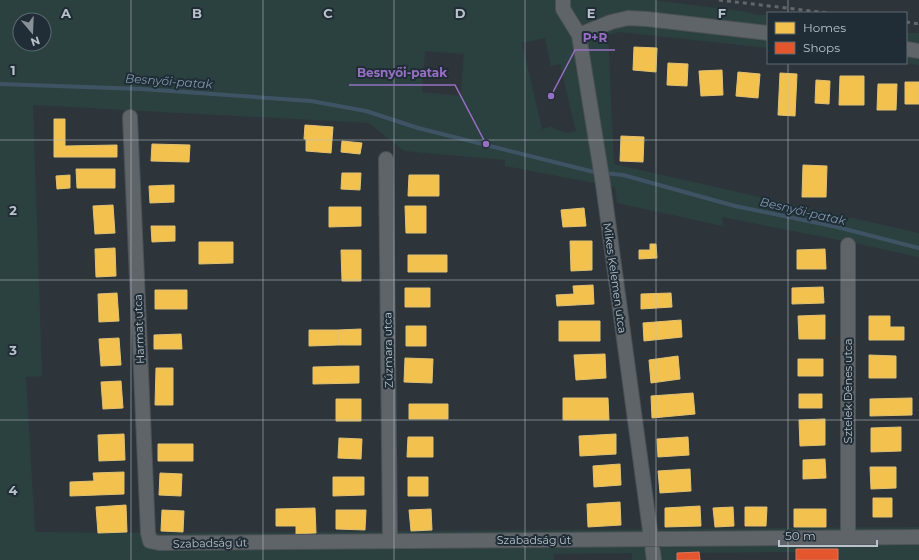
<svg xmlns="http://www.w3.org/2000/svg" width="919" height="560" font-family="Montserrat,sans-serif">
<style>
.green{fill:#2b4140;fill-rule:evenodd}
.homes{fill:#f2c14e;stroke:#e1c173}
.shops{fill:#e4572e;stroke:#d7775d}
.lines{fill:none;stroke-linecap:round;stroke-linejoin:round}
.stream{stroke:#3e5464;stroke-width:4}
.street-casing{stroke:#4c5155;stroke-width:16}
.street{stroke:#5e6468;stroke-width:14}
.rail{stroke:#62676c;stroke-width:3;stroke-dasharray:4 4;stroke-linecap:butt}
.grid{fill:none;stroke:#b9c2ca;stroke-width:1;stroke-opacity:0.55}
.labels{text-anchor:middle;dominant-baseline:central;stroke-width:4;stroke-linejoin:round;paint-order:stroke}
.street-label{font-size:11px;fill:#b9c2ca;stroke:#212d36}
.water-label{font-size:12px;font-style:italic;fill:#7c97ab;stroke:#212d36}
.grid-label{font-size:13px;text-anchor:middle;font-weight:bold;fill:#b9c2ca;stroke:#212d36;stroke-width:4;stroke-linejoin:round;paint-order:stroke}
.leader{fill:none;stroke:#9770c4;stroke-width:1.5}
.callout-dot{fill:#9770c4;stroke:#212d36;stroke-width:1.5}
.callout-label{font-size:12px;text-anchor:middle;font-weight:bold;fill:#9770c4;stroke:#212d36;stroke-width:4;stroke-linejoin:round;paint-order:stroke}
</style>
<rect width="100%" height="100%" fill="#2e353a"/>
<path class="green" d="M0 0H653L748 12 756 15H768V48L619 32 608 35 614 164 919 233V257L854 243 722 217 723 226 617 203 615 187 505 166V160L404 151 369 123 33 105 42 376 26 377 35 532 159 533 919 527V560H838L837 549H796V552L677 553V560H632V553L554 554V560H0ZM20 20H44V44H20ZM545 38 551 66 560 64 576 131 566 133 551 127 542 129 522 43ZM425 51 464 54 461 96 422 92Z
M906 33H919V65L905 63H906Z"/>
<path class="homes" d="M634 47 657 48 656 72 633 70Z
M668 63 688 64 687 86 667 85Z
M722 70 723 95 701 96 699 71Z
M738 72 760 74 758 98 736 96Z
M780 73 797 74 795 116 778 115Z
M840 76H864V105H839Z
M816 80 830 81 829 104 815 103Z
M905 82H919V104H905Z
M878 84H897L896 110H877Z
M54 119H65V146L117 145V157H54Z
M305 125 333 127 331 153 306 151V139H304Z
M621 136 644 137 643 162 620 161Z
M342 141 362 143 360 154 341 152Z
M152 144 190 145 189 162 151 161Z
M803 165 827 166 826 197H802Z
M76 169H115V188H77Z
M342 173H361L360 190 341 189Z
M70 175V188L57 189 56 176Z
M409 175H439V196H408Z
M174 185V202L150 203 149 186Z
M113 205 115 233 95 234 93 206Z
M405 206H426V233H406Z
M329 207H361V226L329 227Z
M584 208 586 226 563 227 561 210Z
M151 226H175V241L152 242Z
M570 241H592V270L571 271Z
M199 242H233V263L199 264Z
M650 244H656L657 258 639 259V250H650Z
M115 248 116 276 96 277 95 249Z
M825 249 826 269H797V250Z
M341 250H361V281H342Z
M408 255H447V272H408Z
M593 285 594 304 557 306 556 295 574 294 573 286Z
M823 287 824 303 792 304V288Z
M405 288H430V307H405Z
M155 290H187V309H155Z
M117 293 119 321 99 322 98 294Z
M671 293 672 307 641 309V294Z
M825 315V339H799L798 316Z
M869 316H890V327H904V340H869Z
M681 320 682 337 644 341 643 323Z
M559 321H600V341H559Z
M406 326H426V346H406Z
M361 329V345H338V330Z
M309 330H338V345L309 346Z
M181 334 182 349H154V335Z
M119 338 121 365 101 366 99 339Z
M605 354 606 378 576 380 574 355Z
M869 355 896 356V378H869Z
M678 356 680 379 651 383 649 360Z
M405 358 433 359 432 383 404 382Z
M798 359H823V376H798Z
M359 366V383L313 384V367Z
M156 368H173V405H155Z
M121 381 123 408 103 409 101 382Z
M693 393 695 414 652 418 651 396Z
M799 394H822V408H799Z
M563 398H608L609 420H563Z
M912 398V415L870 416V399Z
M336 399H361V421H336Z
M409 404H448V419H409Z
M825 419V445L800 446 799 420Z
M901 427V451L871 452V428Z
M124 434 125 460 99 461 98 435Z
M616 434V454L580 456 579 436Z
M408 437H433V457H407Z
M688 437 689 455 658 457 657 439Z
M339 438 362 439 361 459 338 458Z
M158 444H193V461H158Z
M825 459 826 478 803 479V460Z
M620 464 621 485 594 487 593 466Z
M870 467H896V488L871 489Z
M690 469 691 491 660 493 658 471Z
M124 472V494L70 496V482L94 481 93 473Z
M160 473 182 474 181 496 159 495Z
M333 477H364V495L333 496Z
M408 477H428V496H408Z
M873 498H892V517H873Z
M620 502 621 525 588 527 587 504Z
M126 505 127 532 98 533 96 507Z
M700 506 701 526 665 527V508Z
M733 507 734 526 715 527 713 508Z
M745 507H767L766 526H745Z
M315 508 316 533 296 534V526H276V509Z
M431 509 432 530 411 531 409 510Z
M794 509H826V527H794Z
M162 510 184 511 183 532 161 531Z
M336 510H366L365 530 336 529Z"/>
<path class="shops" d="M796 549H838V560H796Z
M699 552 700 560H677V553Z"/>
<g class="lines">
<path class="stream" d="M0 84 142 89 311 101 366 111 418 128 598 173
M604 173 623 175 735 206 837 227 919 248"/>
<defs>
<path id="street" d="M563 0V9L579 35 581 48 603 184 654 560
M579 35 611 22 628 18 647 19 768 33
M906 49 919 51
M130 117 148 533 150 541 159 543 919 537
M386 159 390 541
M848 245V537"/>
</defs>
<use href="#street" class="street-casing"/>
<use href="#street" class="street"/>
<path class="rail" d="M719 0 828 13
M906 22 919 24"/>
</g>
<path class="grid" d="M131 0V560M263 0V560M394 0V560M525 0V560M656 0V560M788 0V13M788 63V560M0 140H919M0 280H919M0 420H919"/>
<g class="labels">
<g class="street-label">
<text transform="translate(615 278) rotate(82)">Mikes Kelemen utca</text>
<text transform="translate(139 329) rotate(-92)">Harmat utca</text>
<text transform="translate(388 350) rotate(-91)">Zúzmara utca</text>
<text transform="translate(848 391) rotate(-90)">Sztelek Dénes utca</text>
<text x="534" y="540">Szabadság út</text>
<text transform="translate(210 543) rotate(-1)">Szabadság út</text>
</g>
<g class="water-label">
<text transform="translate(169 81) rotate(4)">Besnyői-patak</text>
<text transform="translate(803 211) rotate(13)">Besnyői-patak</text>
</g>
</g>
<g class="grid-label">
<text x="66" y="18">A</text>
<text x="197" y="18">B</text>
<text x="328" y="18">C</text>
<text x="460" y="18">D</text>
<text x="591" y="18">E</text>
<text x="722" y="18">F</text>
<text x="13" y="75">1</text>
<text x="13" y="215">2</text>
<text x="13" y="355">3</text>
<text x="13" y="495">4</text>
</g>
<path class="leader" d="M551 96L575 50H615M486 144L455 85H349"/>
<g class="callout-dot">
<circle cx="551" cy="96" r="4"/>
<circle cx="486" cy="144" r="4"/>
</g>
<g class="callout-label">
<text x="595" y="42">P+R</text>
<text x="402" y="77">Besnyői-patak</text>
</g>
<rect x="767" y="12" width="140" height="52" fill="#212d36" stroke="#5e6971"/>
<rect x="775" y="22" width="20" height="12" fill="#f2c14e" stroke="#5e6971"/>
<text x="803" y="32" font-size="12" fill="#b9c2ca">Homes</text>
<rect x="775" y="42" width="20" height="12" fill="#e4572e" stroke="#5e6971"/>
<text x="803" y="52" font-size="12" fill="#b9c2ca">Shops</text>
<g transform="translate(32 32) rotate(161)"><circle r="19" fill="#212d36" stroke="#5e6971"/>
<path d="M0-3L7 15L0 10L-7 15Z" fill="#889198"/>
<text y="-6" font-size="11" font-weight="bold" text-anchor="middle" fill="#b9c2ca">N</text>
</g>
<path d="M779 540v6h98v-6" fill="none" stroke="#b9c2ca" stroke-width="2"/>
<text x="785" y="540" font-size="12" fill="#b9c2ca" stroke="#212d36" stroke-width="3" paint-order="stroke">50 m</text>
</svg>
